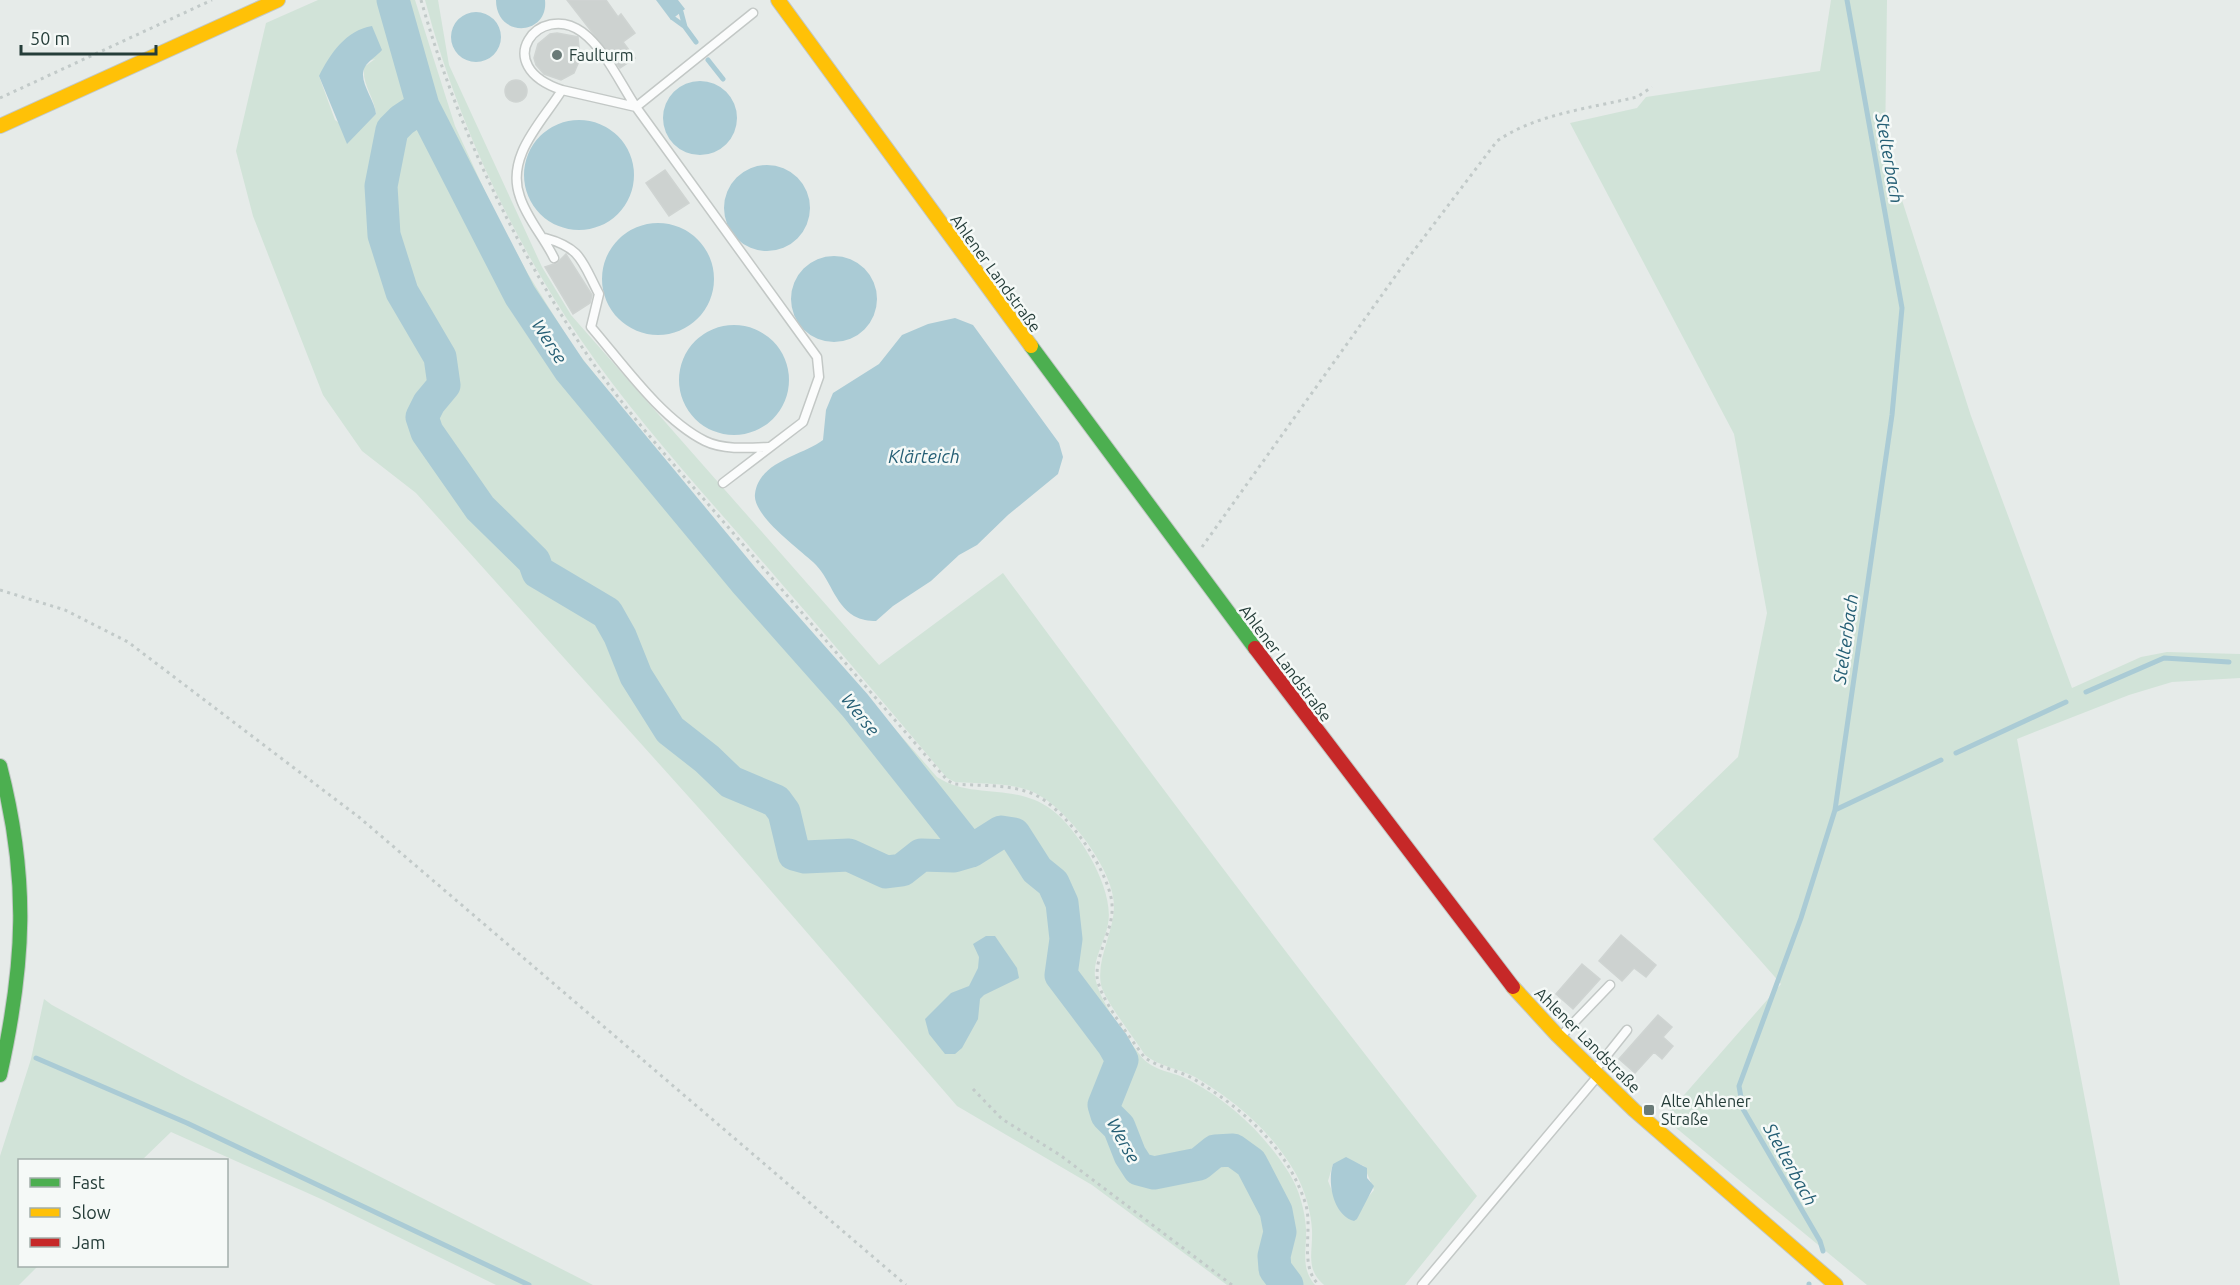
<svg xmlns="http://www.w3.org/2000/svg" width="2240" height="1285" font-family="Ubuntu,sans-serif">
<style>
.green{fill:#d1e3d8;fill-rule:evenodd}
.water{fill:#aacbd5}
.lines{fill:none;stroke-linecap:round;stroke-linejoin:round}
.stream{stroke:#aacbd5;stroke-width:5}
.river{stroke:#aacbd5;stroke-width:33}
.building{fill:#cdd2d0;stroke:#cfd4d2;stroke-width:1.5}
.lane-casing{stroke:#c3c8c6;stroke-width:11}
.fast-casing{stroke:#c2c8c6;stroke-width:16}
.slow-casing{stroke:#c2c8c6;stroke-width:16}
.jam-casing{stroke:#c2c8c6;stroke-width:16}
.path{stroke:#c2cac9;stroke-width:3;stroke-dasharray:3 4.5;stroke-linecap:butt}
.lane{stroke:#fbfcfc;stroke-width:8}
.fast{stroke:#4caf50;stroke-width:14}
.slow{stroke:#ffc107;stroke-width:14}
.jam{stroke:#c62828;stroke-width:14}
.poi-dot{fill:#697a77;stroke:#f5f9f7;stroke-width:2}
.labels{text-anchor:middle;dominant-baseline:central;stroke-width:5;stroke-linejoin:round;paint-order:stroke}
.poi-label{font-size:16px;fill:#253d39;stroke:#f5f9f7;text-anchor:start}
.street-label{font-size:16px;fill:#253d39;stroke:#f5f9f7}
.water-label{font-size:18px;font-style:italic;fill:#245e74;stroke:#f5f9f7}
</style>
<rect width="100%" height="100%" fill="#e6ebe9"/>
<path class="green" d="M318 0H415L455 126 494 211 528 274 574 348 696 502 937 777C972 800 1015 782 1052 810 1079 830 1115 890 1108 924 1105 941 1093 959 1095 976 1098 1000 1125 1035 1140 1055 1152 1072 1174 1071 1191 1081 1233 1104 1264 1134 1289 1173 1299 1189 1305 1210 1306 1229 1307 1249 1300 1268 1315 1285H1227L1092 1185 957 1106 714 825 416 493 362 451 323 395 253 216 236 151 266 23ZM375 59 364 67C362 85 374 96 376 114L355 134 335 120 319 76Z
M425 0H438L449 65 542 267 571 315 879 665 1003 573C1158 783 1314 993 1477 1196L1405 1285H1324C1305 1269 1313 1252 1312 1230 1311 1211 1305 1191 1296 1174 1272 1132 1236 1101 1195 1077 1178 1068 1160 1067 1145 1055 1135 1039 1105 1001 1101 985 1096 958 1115 931 1114 904 1113 868 1065 806 1033 792 1009 782 980 784 955 782L947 778C880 698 811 618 743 539 687 475 629 410 581 340 511 237 457 121 425 0ZM1352 1161 1364 1166 1374 1190 1363 1203 1357 1219 1340 1211 1328 1181 1333 1164Z
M1831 0H1887L1885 147 1971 416 2072 688 2141 657 2167 652 2240 654V678L2172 682 2129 695 2017 739 2120 1285H1867L1664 1118 1781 984 1653 839 1738 757 1767 613 1734 434 1570 123 1637 108 1646 97 1820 71Z
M44 999 52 1005 186 1078 593 1285H496L321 1199 171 1132 142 1160H20V1266H38L19 1285H0V1156L31 1059Z"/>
<path class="water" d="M496 0H545C549 36 496 39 496 0Z
M656 0H678L685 9 671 20Z
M451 37a25 25 0 1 1 50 0a25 25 0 1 1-50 0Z
M372 26 382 50C377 56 368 61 365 67 357 80 375 100 376 114L347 144 319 76C330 54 346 30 372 26Z
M663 118a37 37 0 1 1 74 0a37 37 0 1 1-74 0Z
M524 175a55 55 0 1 1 110 0a55 55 0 1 1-110 0Z
M724 208a43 43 0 1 1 86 0a43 43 0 1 1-86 0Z
M602 279a56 56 0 1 1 112 0a56 56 0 1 1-112 0Z
M791 299a43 43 0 1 1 86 0a43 43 0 1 1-86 0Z
M955 318 973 325 1059 443 1063 457 1058 474 1008 515 977 545 959 555 931 581 893 606 876 621C869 621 861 620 854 616 834 604 830 577 813 562 798 548 752 515 755 494 759 461 802 456 823 440L826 410 833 393 879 364 902 335 928 324Z
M679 380a55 55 0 1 1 110 0a55 55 0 1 1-110 0Z
M986 936H995L1017 968 1019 978 984 995 980 999 978 1019 962 1048 955 1054H945L929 1034 925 1019 951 993 969 986 978 968 979 957 973 944Z
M1346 1157 1367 1168V1178L1374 1186 1357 1219 1354 1221C1333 1215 1327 1182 1333 1164Z"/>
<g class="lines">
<path class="stream" d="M681 12 685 27 696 42
M673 18 684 26
M708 60 723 79
M2086 692 2164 658 2229 662
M1956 753 2066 702
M1835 810 1941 760
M36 1058 187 1123 529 1285
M1823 1251 1820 1241 1743 1109 1739 1086 1801 918 1835 810 1892 415 1902 308 1847 0
M1809 1285V1284"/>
<path class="river" d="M393 0 423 106 520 295 570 370 745 581 855 705 971 851 1001 832 1014 834 1037 870 1053 883 1062 903 1066 939 1061 975 1113 1044 1122 1060 1104 1105 1107 1115 1119 1127 1130 1155 1139 1169 1154 1173 1199 1164 1215 1151 1233 1150 1251 1163 1276 1211 1280 1232 1274 1256 1275 1269 1287 1285
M423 106 402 120 392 130 381 186 384 235 402 292 440 357 444 385 429 403 422 417 427 432 480 508 534 561 538 572 607 613 620 636 636 676 670 730 707 759 731 782 776 801 784 812 794 854 805 857 849 855 886 872 902 870 921 855 954 856 971 851"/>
</g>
<path class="building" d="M567 0H606L618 17 621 14 635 33 623 42 635 58 620 68Z
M557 33 578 37 580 59 574 73 561 80 544 74 536 65 534 58 538 44 550 34Z
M505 91a11 11 0 1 1 22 0a11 11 0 1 1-22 0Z
M665 170 689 203 669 216 646 183Z
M566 254 592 295 590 303 573 314 545 267 557 263Z
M1621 935 1656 965 1646 977 1634 968 1622 981 1599 961Z
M1582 964 1600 979 1573 1009 1556 994Z
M1658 1015 1672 1027 1663 1037 1673 1046 1662 1059 1654 1052 1635 1073 1619 1059Z"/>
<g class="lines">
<defs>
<path id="lane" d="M562 90C488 65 540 1 582 32 605 49 620 83 636 107
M545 238C582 248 582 262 599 294L591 327C623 364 661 419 705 441 723 450 749 448 769 447
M554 258C544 237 527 219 520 197 505 156 543 121 562 90L636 107
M723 483 803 422 819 377 817 357 636 107 753 13
M1561 1036 1610 985
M1595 1070 1627 1030
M1422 1285 1597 1077"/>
<path id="fast" d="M1031 346 1255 648
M0 766C29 878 25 963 0 1075"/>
<path id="slow" d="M778 0 1031 346
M0 126 278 0
M1513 987 1557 1035 1634 1110 1836 1285"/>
<path id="jam" d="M1255 648 1513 987"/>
</defs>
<use href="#lane" class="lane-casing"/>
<use href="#fast" class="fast-casing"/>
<use href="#slow" class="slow-casing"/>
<use href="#jam" class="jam-casing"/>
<path class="path" d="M421 0C456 123 509 235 578 341 621 407 677 468 728 527 801 612 874 696 947 780L954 784C979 786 1007 784 1031 793 1063 805 1109 869 1112 904 1114 929 1097 950 1097 975 1097 996 1131 1038 1144 1057 1159 1068 1178 1070 1194 1079 1243 1109 1286 1146 1305 1202 1314 1228 1298 1265 1319 1285
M0 98 212 0
M1202 547 1409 257 1497 141C1536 114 1591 108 1637 97L1652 87
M0 590 65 610 128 642 360 818 906 1285
M973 1089 1002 1119 1060 1155 1232 1285"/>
<use href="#lane" class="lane"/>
<use href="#fast" class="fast"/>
<use href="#slow" class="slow"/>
<use href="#jam" class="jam"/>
</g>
<g class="poi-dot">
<circle cx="557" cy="55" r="6"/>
<rect x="1643" y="1104" width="12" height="12" rx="3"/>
</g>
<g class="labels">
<g class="poi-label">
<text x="569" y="55">Faulturm</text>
<text x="1661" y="1101">Alte Ahlener<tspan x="1661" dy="18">Straße</tspan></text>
</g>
<g class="street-label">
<text transform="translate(996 273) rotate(54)">Ahlener Landstraße</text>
<text transform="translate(1286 663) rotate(53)">Ahlener Landstraße</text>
<text transform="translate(1588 1040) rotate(45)">Ahlener Landstraße</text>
</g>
<g class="water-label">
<text transform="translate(1890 158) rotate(80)">Stelterbach</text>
<text transform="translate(550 341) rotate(57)">Werse</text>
<text x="924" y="456">Klärteich</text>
<text transform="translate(1845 639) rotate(-82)">Stelterbach</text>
<text transform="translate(861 714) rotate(51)">Werse</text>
<text transform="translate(1124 1140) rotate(61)">Werse</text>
<text transform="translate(1791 1164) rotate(61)">Stelterbach</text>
</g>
</g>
<rect x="18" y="1159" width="210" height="108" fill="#f5f9f7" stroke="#a2aeab" stroke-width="1.5"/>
<rect x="30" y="1178" width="30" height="9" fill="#4caf50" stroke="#a2aeab" stroke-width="1.5"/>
<text x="72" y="1189" font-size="18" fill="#253d39">Fast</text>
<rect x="30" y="1208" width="30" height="9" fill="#ffc107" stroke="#a2aeab" stroke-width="1.5"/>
<text x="72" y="1219" font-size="18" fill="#253d39">Slow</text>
<rect x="30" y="1238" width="30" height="9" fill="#c62828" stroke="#a2aeab" stroke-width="1.5"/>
<text x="72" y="1249" font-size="18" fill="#253d39">Jam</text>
<path d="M21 45v9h135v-9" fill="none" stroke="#253d39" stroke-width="3"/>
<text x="30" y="45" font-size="18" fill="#253d39" stroke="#f5f9f7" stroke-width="4.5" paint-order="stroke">50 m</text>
</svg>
